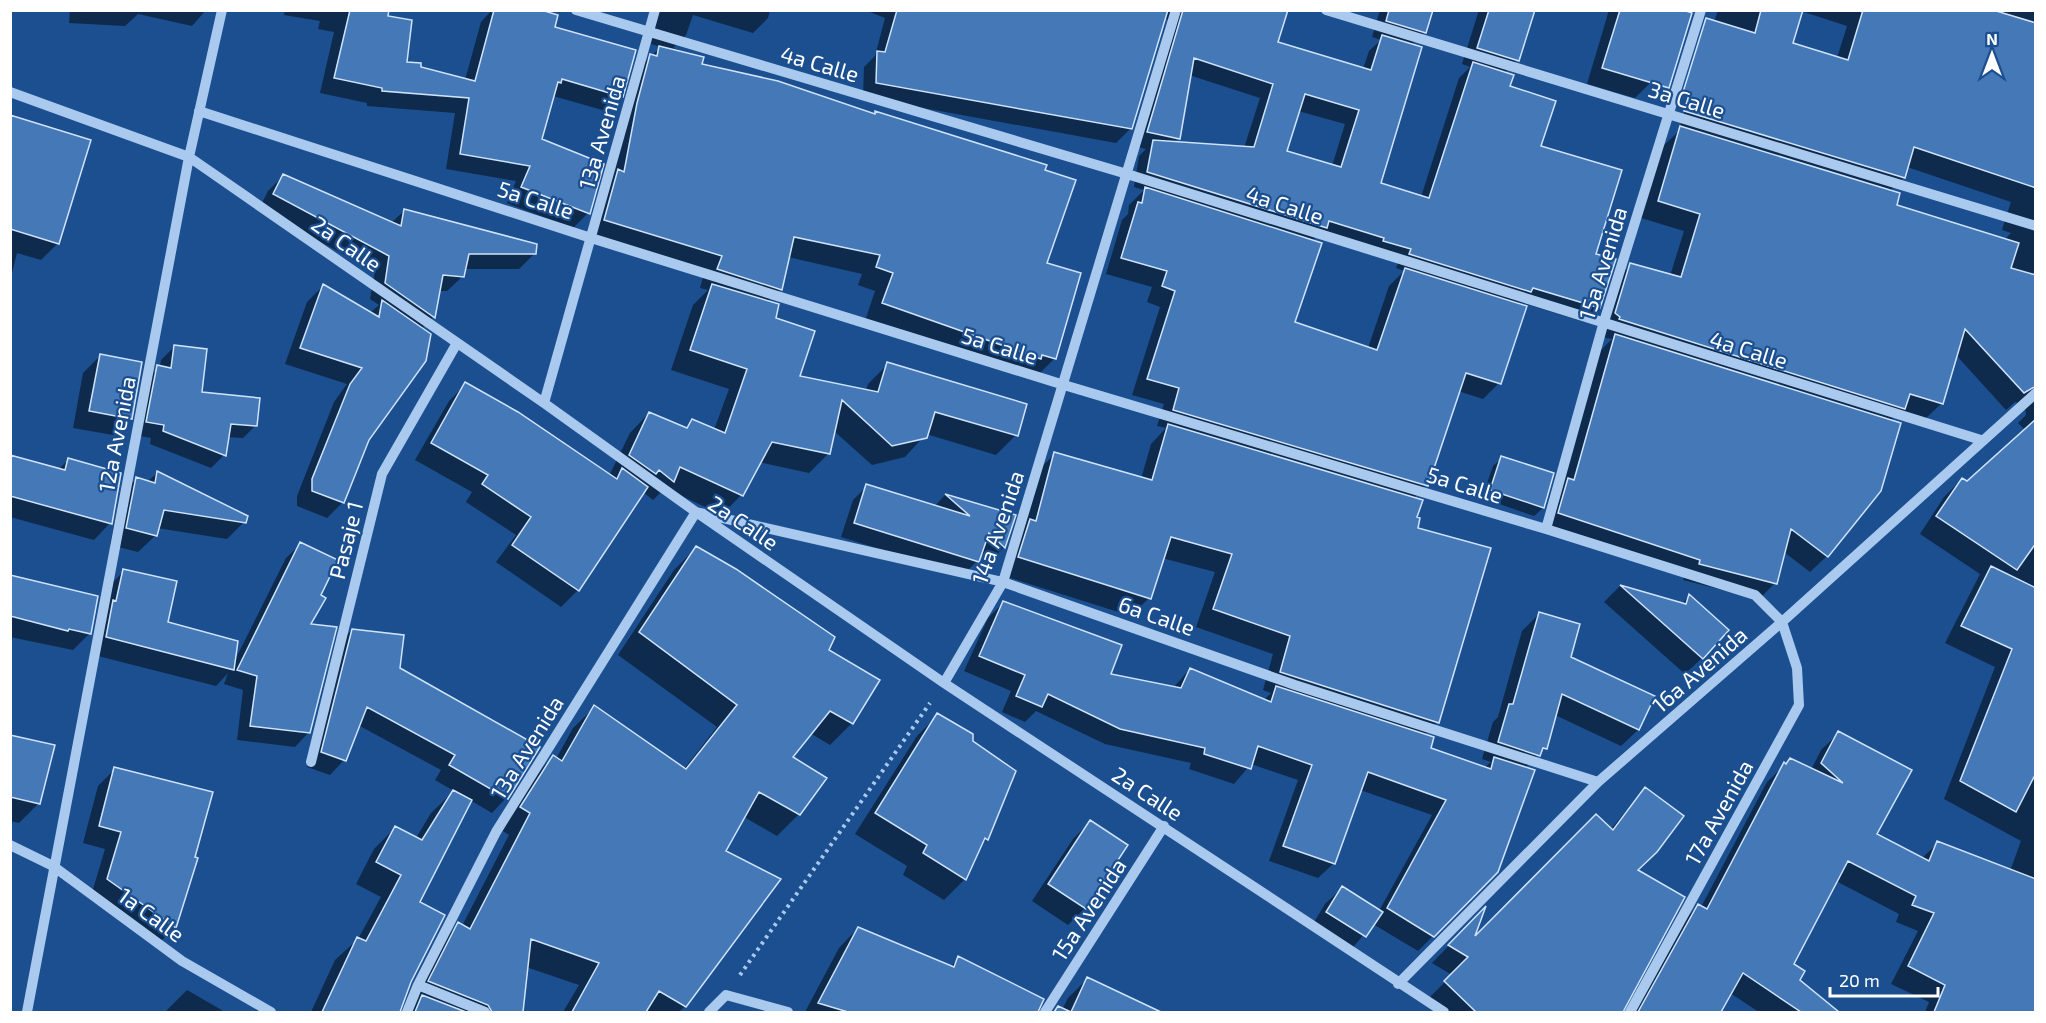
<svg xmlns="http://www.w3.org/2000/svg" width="2046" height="1023" font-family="'Exo 2',sans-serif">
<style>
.shadow{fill:#0007;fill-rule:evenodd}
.building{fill:#4478b7;stroke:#cfe3fa;stroke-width:1.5;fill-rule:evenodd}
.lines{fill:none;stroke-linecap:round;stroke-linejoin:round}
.path{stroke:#a9c9ee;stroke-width:4;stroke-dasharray:3 4.5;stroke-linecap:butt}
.minor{stroke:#a9c9ee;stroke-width:10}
.labels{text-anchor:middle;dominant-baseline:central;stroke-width:4.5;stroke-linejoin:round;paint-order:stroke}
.street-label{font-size:22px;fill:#fff;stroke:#1b4f8f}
</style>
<rect width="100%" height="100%" fill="#1b4f8f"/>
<path class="shadow" d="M70 10H206L192 26 138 14 125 26 69 23Z
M285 10H388L386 18 405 63 465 80 481 22 492 10H509L553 28 621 96 606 111 553 96 540 140 602 165 588 213 573 228 507 203 516 181 446 169 455 113 367 106V103L320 93 334 32 318 29 320 21 284 15Z
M649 10H770L768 18 753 33 693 15 686 35 673 48 702 58 700 65 873 115 875 112 1046 264 1055 358 1036 377 865 321 875 291 858 285 862 274 788 257 781 289 767 302 799 377 866 391 868 384 888 364 1016 435 996 455 926 434 905 457 872 465 834 431 829 453 809 473 759 462 741 495 722 515 665 488 653 500 643 492 578 590 561 607 496 562 516 535 466 502 472 492 415 460 449 401 466 384 609 476 630 433 649 413 685 429 692 421 714 430 729 389 671 370 693 305 708 290 700 288 704 274 586 238 632 74 661 47 651 44 657 13Z
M865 10H1287L1276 43 1363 69 1369 51 1381 40 1372 37 1380 10H1431L1425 32 1411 45 1379 184 1421 197 1459 78 1470 67 1462 64 1479 10H1533L1517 60 1504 74 1594 255 1599 308 1585 322 1519 302 1517 305 1499 383 1483 399 1458 391 1426 485 1413 499 1437 722 1424 736 1429 749 1484 768 1491 762 1482 759 1493 722 1498 717 1522 631 1539 614 1569 657 1653 696 1638 730 1621 746 1555 715 1545 748 1525 768 1497 872 1418 951 1373 924 1348 953 1310 929 1325 904 1342 888 1379 911 1432 815 1360 790 1334 863 1318 878 1269 861 1298 780 1251 764 1234 784 1189 769 1191 763 1105 744 1036 711 1025 722 1002 712 1011 691 964 671 988 618 1004 602 1108 675 1173 688 1190 669 1264 700 1271 693 1263 690 1273 654 1196 627 1215 572 1162 558 1149 598 1131 616 1001 575 1036 472 1055 454 1141 479 1151 444 1166 428 1157 426 1164 404 1132 395 1160 307 1147 302 1152 287 1106 274 1122 220 1128 214 1129 205 1144 190 1134 187 1139 156 1146 149 1134 146 1168 20 1164 17 1131 128 1116 143 863 97 864 67 875 56 885 18ZM1189 75 1260 98 1244 148 1173 143 1178 138ZM1298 111 1345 124 1332 166 1286 152ZM1317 236 1398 263 1396 268 1404 271 1389 286 1368 348 1293 323 1312 241Z
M1609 10H1672L1651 82 1635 98 1587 84Z
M1718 10H2036V1012H1925L1929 1002 1891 984 1918 931 1896 922 1899 914 1836 881 1792 964 1798 980 1837 1012H1759L1730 993 1719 1012H1631L1681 923 1698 906 1701 907 1767 782 1790 760 1811 770 1821 750 1839 733 1875 834 1922 858 1938 843 2010 871 2021 841 1944 799 1995 667 1945 643 1980 574 1920 534 1944 497 1962 479 1967 483 2025 430 2018 423 2026 415 2025 406 2015 402 2006 410 1956 355 1942 403 1924 420 1899 413 1890 421 1827 556 1810 572 1784 552 1775 583 1759 599 1683 580 1684 577 1543 530 1599 352 1612 339 1602 337 1613 282 1631 265 1670 276 1684 231 1641 218 1662 147 1678 132ZM1801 11 1847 26 1837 58 1792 44ZM1907 167 2011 202 2002 230 2011 233 2004 240 1895 206 1890 191 1904 177Z
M10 116 58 243 41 260 17 253 10 281Z
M283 176 391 223 404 211 535 253 519 269H464L463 276 447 291H439L433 317 421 329 368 439 343 502 327 518 297 506V496L334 402 347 384 285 364 307 302 323 286 370 313 379 305 370 299 375 271 259 209 268 191Z
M174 347 200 394 256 425 243 438 227 437 224 455 211 468 150 444 151 438 134 435 145 380 160 367 161 360Z
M100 356 130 419 113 435 73 428 83 373Z
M10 457 58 470 68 460 110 523 94 540 10 517Z
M1502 458 1543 508 1534 516 1482 498 1493 466Z
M157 473 244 522 227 539 157 528 155 536 138 552 110 545 120 496 136 479 147 482Z
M867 486 934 507 945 495 1014 516 1004 547 991 561 981 552 977 561 963 575 841 537 853 500Z
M301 544 308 625 309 732 295 747 237 740 243 690 224 684 228 673 216 686 90 654 107 588 124 571 166 623 234 662 286 558Z
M696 548 827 650 852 723 830 745 810 733 791 758 799 814 777 836 744 817 724 852 685 1006 679 1012H563L579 985 526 967 521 1012H406L437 946 459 924 462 926 509 835 500 829 531 779 553 757 556 759 573 728 595 707 684 769 717 727 618 655 674 570Z
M10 576 90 633 73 650 10 637Z
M1620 586 1682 604 1689 596 1702 658 1685 674 1604 602Z
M352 630 399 669 538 748 506 798 492 813 470 800 418 903 410 981 399 1012H311L335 960 358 939 381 897 356 884 374 849 395 828 416 838 431 813 454 791 435 780 441 770 358 725 344 760 330 775 307 767 337 645Z
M938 715 987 839 981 844 965 879 944 900 903 875 907 866 855 834 917 736Z
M10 736 39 803 19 823 10 821Z
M115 769 175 927 158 944 91 896 105 849 83 843 98 786Z
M1645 789 1623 1012H1442L1428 999 1452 975 1432 963 1482 912 1472 941 1610 830Z
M1090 822 1085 908 1068 925 1032 901 1073 839Z
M858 928 950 967 959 958 1035 996 1024 1012H805L839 948Z
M1087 979 1138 1003 1134 1012H1061L1068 998Z
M187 990 225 1012H165Z"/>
<path class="building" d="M350 10H389L388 16 412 20 407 62 421 63V67L475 81 494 10H541L558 15 555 27 636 50 623 97 562 79 561 83 558 82 542 139 604 164 590 214 521 187 530 166 460 154 469 98 382 91V88L334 78Z
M897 10H1168L1132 129 876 83 877 51 885 52Z
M1183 10H1288L1278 42 1371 70 1382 35 1422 47 1381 183 1429 198 1473 62 1514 75 1510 86 1556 101 1541 146 1622 170 1596 254 1616 259 1600 308 1533 288 1531 292 1409 254 1411 249 1383 241 1384 238 1329 221 1327 228 1147 172 1153 140 1254 147 1273 84 1194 58 1180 139 1147 132ZM1305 94 1359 110 1341 167 1287 151Z
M1389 10H1433L1426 33 1386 21Z
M1489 10H1535L1519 61 1477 48Z
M1620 10H1683L1692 13 1669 88 1602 68Z
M1761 10H1803L1793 43 1848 60 1863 10H1993L2036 23V188L1914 147 1905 178 1684 111 1689 95 1683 92 1706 18 1755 33Z
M659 46 704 57 702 64 778 81 875 114V111L1047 165 1045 170 1076 180 1047 263 1081 273 1056 359 1042 355 1041 359 882 303 893 273 876 267 880 255 794 237 782 290 717 269 722 256 604 220 618 169 624 172 637 103 650 54 657 56Z
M10 115 91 140 59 244 10 229Z
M1680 126 1900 193 1897 205 2019 243 2011 268 2036 275V386L2024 393 1965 329 1943 404 1910 394 1905 409 1619 319 1620 317 1615 313 1630 263 1681 277 1700 214 1658 201Z
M283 174 401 226 404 209 537 244 536 254H469L464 277 443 275 435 318 385 283 389 256 273 194Z
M1145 187 1322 243 1295 322 1377 350 1405 268 1527 306 1501 384 1466 373 1428 486 1173 410 1179 388 1147 379 1175 291 1162 286 1167 271 1121 258 1138 202 1142 203Z
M323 284 379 317 382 300 431 334 426 361 369 440 344 503 312 491V479L350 384 362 368 300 348Z
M712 284 779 304 776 318 815 331 800 376 878 392 887 362 1027 404 1018 436 935 412 927 438 892 446 842 400 830 454 772 442 743 496 680 467 674 482 659 470 656 474 629 455 649 412 687 428 692 419 725 433 747 369 690 350Z
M1615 334 1901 423 1881 491 1828 557 1791 529 1777 584 1699 564 1700 560 1558 513 1568 478 1574 480Z
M174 345 207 349 202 392 260 398 257 426 231 424 226 456 163 431 164 425 146 422 157 365 171 368Z
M100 354 142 362 132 419 89 411Z
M465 382 518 412 617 479 622 468 648 487 579 591 512 545 531 517 482 484 488 475 431 443Z
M2036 419V543L2017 570 1936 516 1962 478 1967 481Z
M1168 424 1423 500 1417 517 1420 518 1418 528 1491 548 1439 723 1280 672 1290 636 1213 609 1232 554 1171 537 1151 599 1018 557 1030 519 1036 521 1054 452 1152 480Z
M10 455 65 470 68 458 121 473 112 524 10 496Z
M1501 456 1554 473 1544 508 1490 490Z
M157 471 248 516 246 523 164 510 157 536 126 528 136 477 155 483Z
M866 484 970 516 945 494 1016 515 1005 548 989 533 979 562 854 523Z
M300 542 338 560 321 595 326 598 311 624 337 627 310 733 250 726 257 676 237 670Z
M696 546 736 569 835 637 829 650 880 680 853 724 830 711 793 757 827 778 800 815 759 792 726 851 781 879 686 1007 659 991 646 1012H572L599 963 531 939 523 1012H492L488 1005 428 981 458 922 470 929 530 813 520 807 553 755 562 761 594 705 686 769 737 705 639 632Z
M1991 566 2036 588V773L2016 812 1960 781 2012 649 1961 626Z
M123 569 177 581 168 622 238 641 234 670 106 637 113 600 116 601Z
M10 575 98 596 91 634 69 629 68 631 10 616Z
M1620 585 1686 604 1689 594 1729 630 1703 659Z
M1003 601 1122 645 1111 674 1181 688 1190 668 1271 702 1276 686 1434 737 1431 748 1491 769 1494 757 1535 770 1498 872 1434 937 1387 908 1446 800 1368 772 1335 864 1283 846 1312 765 1258 746 1251 769 1204 754 1205 748 1120 729 1048 694 1042 707 1016 696 1025 675 979 656Z
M1539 612 1580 624 1571 657 1655 696 1639 730 1562 694 1547 749 1543 748 1540 756 1498 742 1509 704H1513Z
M352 629 404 635 400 668 540 747 508 799 449 765 455 755 367 707 346 761 321 752Z
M937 713 973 734V741L1016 771 988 840 985 838 966 880 923 853 927 845 875 813Z
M1838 731 1912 770 1877 834 1929 861 1937 841 2036 879V1012H1934L1945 985 1908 966 1934 913 1912 905 1916 896 1848 861 1794 964 1805 971 1800 980 1839 1012H1801L1743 973 1721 1012H1638L1698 904 1707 909 1784 762 1786 764 1790 758 1843 783 1821 763Z
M10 735 55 745 40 804 10 797Z
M114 767 213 792 195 857 198 858 176 928 107 879 121 832 99 826Z
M1645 787 1684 816 1657 852 1638 870 1685 897 1623 1012H1476L1444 981 1468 957 1448 945 1486 906 1475 936 1596 814 1613 830Z
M453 790 472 800 420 902 445 915 411 982 400 1012H322L357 937 366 941 401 875 376 862 395 826 422 840Z
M1090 820 1128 845 1086 909 1048 884Z
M1342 886 1383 912 1366 937 1326 912Z
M858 927 954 967 958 956 1044 999 1038 1012H848L818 1003Z
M1087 977 1161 1012H1054L1058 1006 1071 1012Z
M422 995 466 1012H415Z"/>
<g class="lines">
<path class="path" d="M740 975 930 703"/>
<path class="minor" d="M576 10 1127 174 1981 440
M1326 10 2036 226
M10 92 189 157 544 403 696 512 944 683 1444 1012
M199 111 591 238 1064 385 1546 529 1755 595 1782 622 1797 668 1799 705 1630 1012
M544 403 655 10
M1546 529 1603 325 1701 10
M944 683 1003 582 1176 10
M311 762 382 474 457 343
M10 845 53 866 182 961 271 1012
M1398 984 1598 782 1782 622 2036 393
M418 985 485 1012
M27 1012 189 157 222 10
M407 1012 418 985 496 832 696 512 1003 582 1295 685 1598 782
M709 1012 726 995 788 1012
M1045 1012 1164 826"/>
</g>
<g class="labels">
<g class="street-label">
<text transform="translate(820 63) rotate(16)">4a Calle</text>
<text transform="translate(1687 99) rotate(17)">3a Calle</text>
<text transform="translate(601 132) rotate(-74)">13a Avenida</text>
<text transform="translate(536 199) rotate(18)">5a Calle</text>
<text transform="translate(1285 204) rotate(18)">4a Calle</text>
<text transform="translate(347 243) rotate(35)">2a Calle</text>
<text transform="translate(1602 263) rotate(-73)">15a Avenida</text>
<text transform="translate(1000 345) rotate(17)">5a Calle</text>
<text transform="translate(1749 349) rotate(17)">4a Calle</text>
<text transform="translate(116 434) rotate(-79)">12a Avenida</text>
<text transform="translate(1465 484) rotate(17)">5a Calle</text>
<text transform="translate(744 522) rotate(34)">2a Calle</text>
<text transform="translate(997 527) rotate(-71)">14a Avenida</text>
<text transform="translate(345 540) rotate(-76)">Pasaje 1</text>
<text transform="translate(1157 615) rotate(19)">6a Calle</text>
<text transform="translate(1699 669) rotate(-41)">16a Avenida</text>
<text transform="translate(526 747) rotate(-58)">13a Avenida</text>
<text transform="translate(1148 793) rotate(33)">2a Calle</text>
<text transform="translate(1718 812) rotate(-61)">17a Avenida</text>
<text transform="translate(1088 909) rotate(-57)">15a Avenida</text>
<text transform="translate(152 914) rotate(36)">1a Calle</text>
</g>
</g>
<rect width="2046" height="1023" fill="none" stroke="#ffffff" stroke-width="24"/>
<g transform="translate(1992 54)" stroke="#1b4f8f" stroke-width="4.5" paint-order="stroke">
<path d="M0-4.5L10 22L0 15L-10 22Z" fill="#ffffff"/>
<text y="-9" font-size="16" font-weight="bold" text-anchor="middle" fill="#ffffff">N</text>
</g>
<path d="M1830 987v9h108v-9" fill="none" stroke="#ffffff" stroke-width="3"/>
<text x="1839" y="987" font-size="18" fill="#ffffff" stroke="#1b4f8f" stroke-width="4.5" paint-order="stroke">20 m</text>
</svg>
